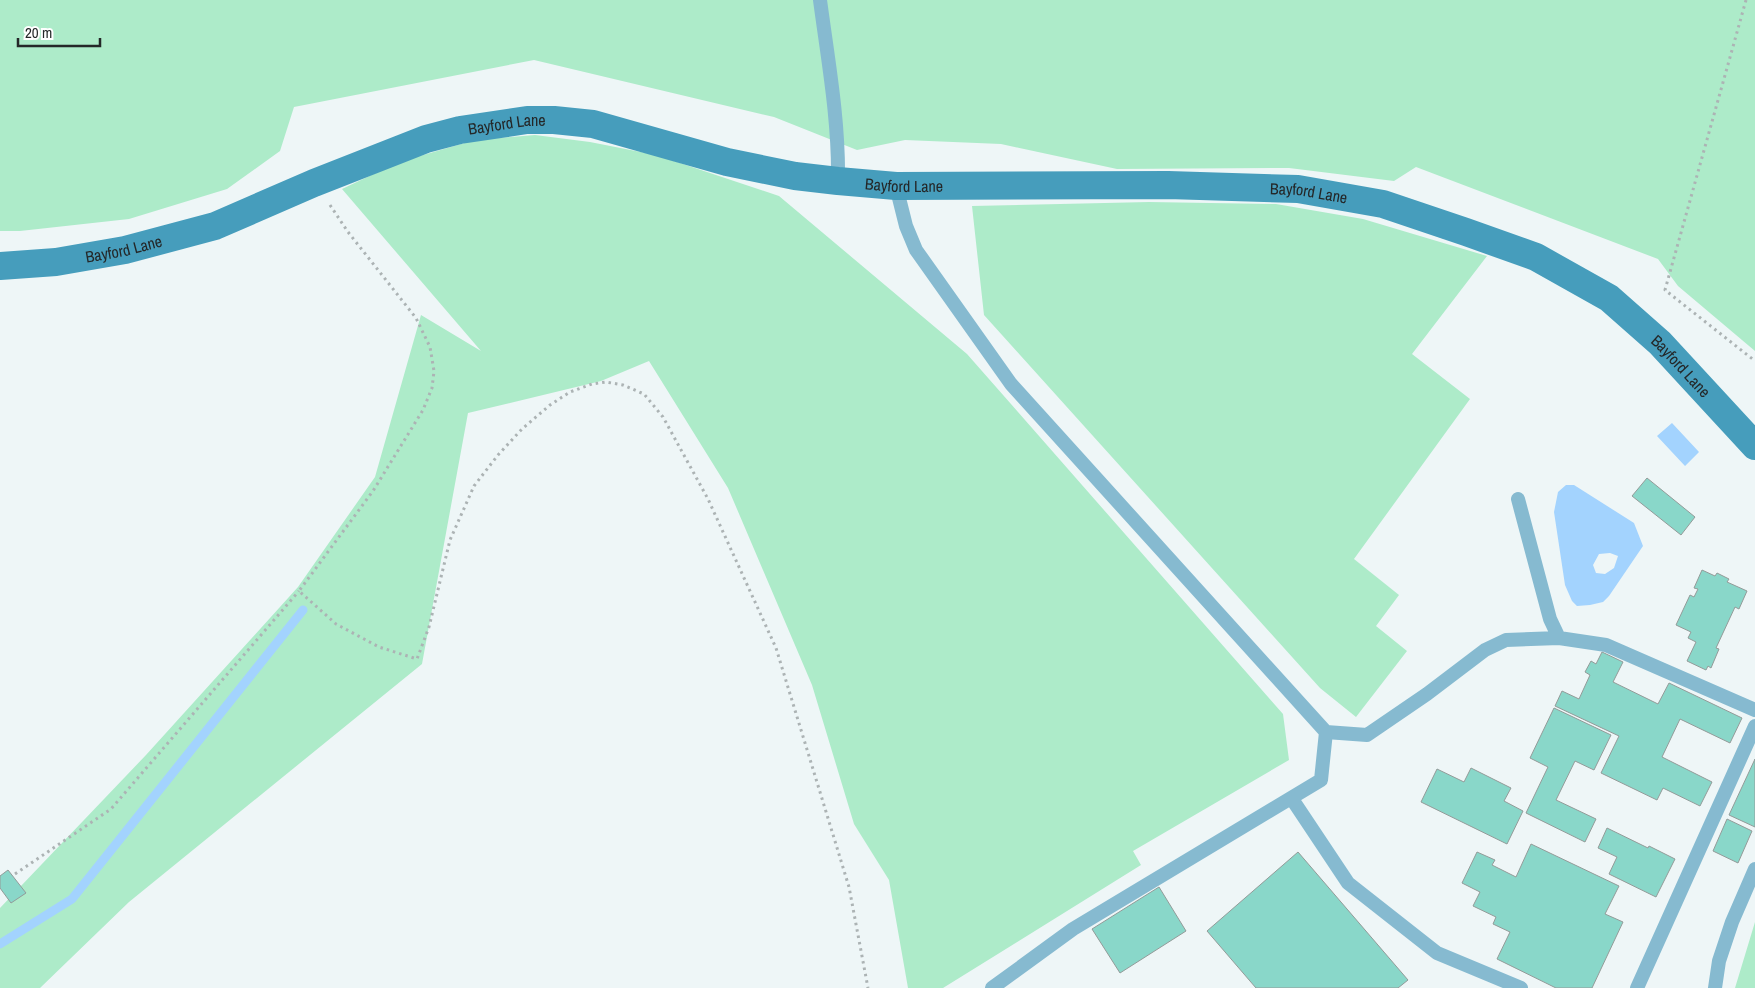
<svg xmlns="http://www.w3.org/2000/svg" width="1755" height="988" font-family="'Archivo Narrow',sans-serif">
<style>
.green{fill:#adebc9}
.water{fill:#a3d3fe;fill-rule:evenodd}
.lines{fill:none;stroke-linecap:round;stroke-linejoin:round}
.stream{stroke:#a3d3fe;stroke-width:9}
.building{fill:#89d7c9;stroke:#939b99}
.path{stroke:#acb3b4;stroke-width:3;stroke-dasharray:2.5 4;stroke-linecap:butt}
.lane{stroke:#86bad0;stroke-width:14}
.secondary{stroke:#469dbc;stroke-width:28}
.labels{text-anchor:middle;dominant-baseline:central;stroke-width:4;stroke-linejoin:round;paint-order:stroke}
.street-label{font-size:16px;fill:#242728;stroke:#fff}
</style>
<rect width="100%" height="100%" fill="#eef6f7"/>
<path class="green" d="M0 0H1755V351L1678 286 1658 259 1416 167 1394 181 1289 168 1117 169 1001 144 905 140 857 150 774 117 534 60 294 107 280 151 227 189 129 219 20 231H0Z
M535 135 590 142 656 155 779 196 967 354 1283 714 1289 760 1133 851 1141 865 943 988H908L889 880 854 824 812 685 728 488 649 361 601 381 468 413 422 664 129 902 40 988H0V908L146 755 298 587 375 477 421 315 481 351 342 189 399 162 475 140Z
M1149 202 1276 204 1363 219 1487 256 1412 354 1470 399 1354 559 1399 595 1376 626 1407 651 1356 717 1320 688 984 315 972 206Z
M1755 922V988H1735Z"/>
<path class="water" d="M1672 423 1699 452 1685 466 1657 436Z
M1566 485H1574L1634 523 1643 546 1609 596 1603 602 1590 605 1577 606 1572 601 1565 585 1554 512 1558 492ZM1610 553 1618 556 1614 568 1605 574 1596 573 1593 565 1599 554Z"/>
<g class="lines">
<path class="stream" d="M0 944 72 899 303 610"/>
</g>
<path class="building" d="M1647 478 1695 517 1681 535 1632 496Z
M1702 570 1715 576 1717 573 1729 579 1727 582 1747 591 1739 609 1735 607 1716 648 1719 649 1711 668 1708 666 1706 670 1687 661 1696 642 1688 638 1691 632 1676 625 1690 595 1694 597 1698 589 1694 588Z
M1602 652 1623 662 1613 682 1658 704 1669 683 1742 718 1730 743 1680 719 1662 757 1712 782 1700 806 1663 788 1657 800 1601 773 1619 736 1555 706 1562 691 1579 699 1590 675 1585 672 1591 661 1596 664Z
M1554 708 1611 735 1594 770 1575 761 1556 800 1596 819 1585 842 1526 813 1548 767 1530 758Z
M1755 759V827L1729 815Z
M1471 768 1511 788 1504 801 1523 811 1507 844 1421 802 1437 769 1464 782Z
M1727 819 1752 831 1738 863 1713 851Z
M1607 828 1648 848 1649 846 1675 859 1656 897 1609 874 1617 857 1598 848Z
M1531 844 1619 886 1605 914 1623 922 1592 988H1556L1497 959 1510 932 1493 924 1496 917 1473 906 1480 892 1462 883 1477 852 1495 860 1492 865 1516 877Z
M1298 852 1408 980 1398 988H1256L1207 931Z
M8 870 26 893 11 903 0 888V876Z
M1159 887 1186 931 1120 973 1092 929Z"/>
<g class="lines">
<path class="path" d="M1746 0 1665 290 1755 361
M330 205 348 232 416 318 430 347 434 371 432 388 423 410 373 491 299 591 336 624 379 647 417 659 429 627 450 540 474 486 498 455 522 429 550 405 570 392 592 384 606 382 623 385 644 394 663 417 708 499 776 648 849 887 868 988
M15 874 111 809 299 591"/>
<path class="lane" d="M820 0C828 60 839 120 838 181
M896 186 906 226 916 250 1011 384 1326 732 1321 780 1073 929 992 988
M1518 499 1550 619 1559 638
M1326 732 1367 735 1427 694 1485 650 1506 640 1559 638 1606 645 1755 710
M1292 799 1348 883 1437 953 1521 988
M1637 988 1755 726
M1715 988 1719 961 1732 922 1755 869"/>
<path class="secondary" id="s1" d="M0 266 56 262 125 250 215 226 314 183 426 139 460 130 527 120H554L593 124 727 162 795 176 838 181 896 186 1168 185 1298 189 1383 204 1466 232 1536 257 1609 298 1660 343 1755 446"/>
</g>
<g class="labels">
<g class="street-label">
<text stroke="none"><textPath href="#s1" startOffset="530">Bayford Lane</textPath></text>
<text stroke="none"><textPath href="#s1" startOffset="935">Bayford Lane</textPath></text>
<text stroke="none"><textPath href="#s1" startOffset="1340">Bayford Lane</textPath></text>
<text stroke="none"><textPath href="#s1" startOffset="125">Bayford Lane</textPath></text>
<text stroke="none"><textPath href="#s1" startOffset="1760">Bayford Lane</textPath></text>
</g>
</g>
<path d="M18 38v8h82v-8" fill="none" stroke="#242728" stroke-width="2.5"/>
<text x="25" y="38" font-size="15" fill="#242728" stroke="#ffffff" stroke-width="4" paint-order="stroke">20 m</text>
</svg>
